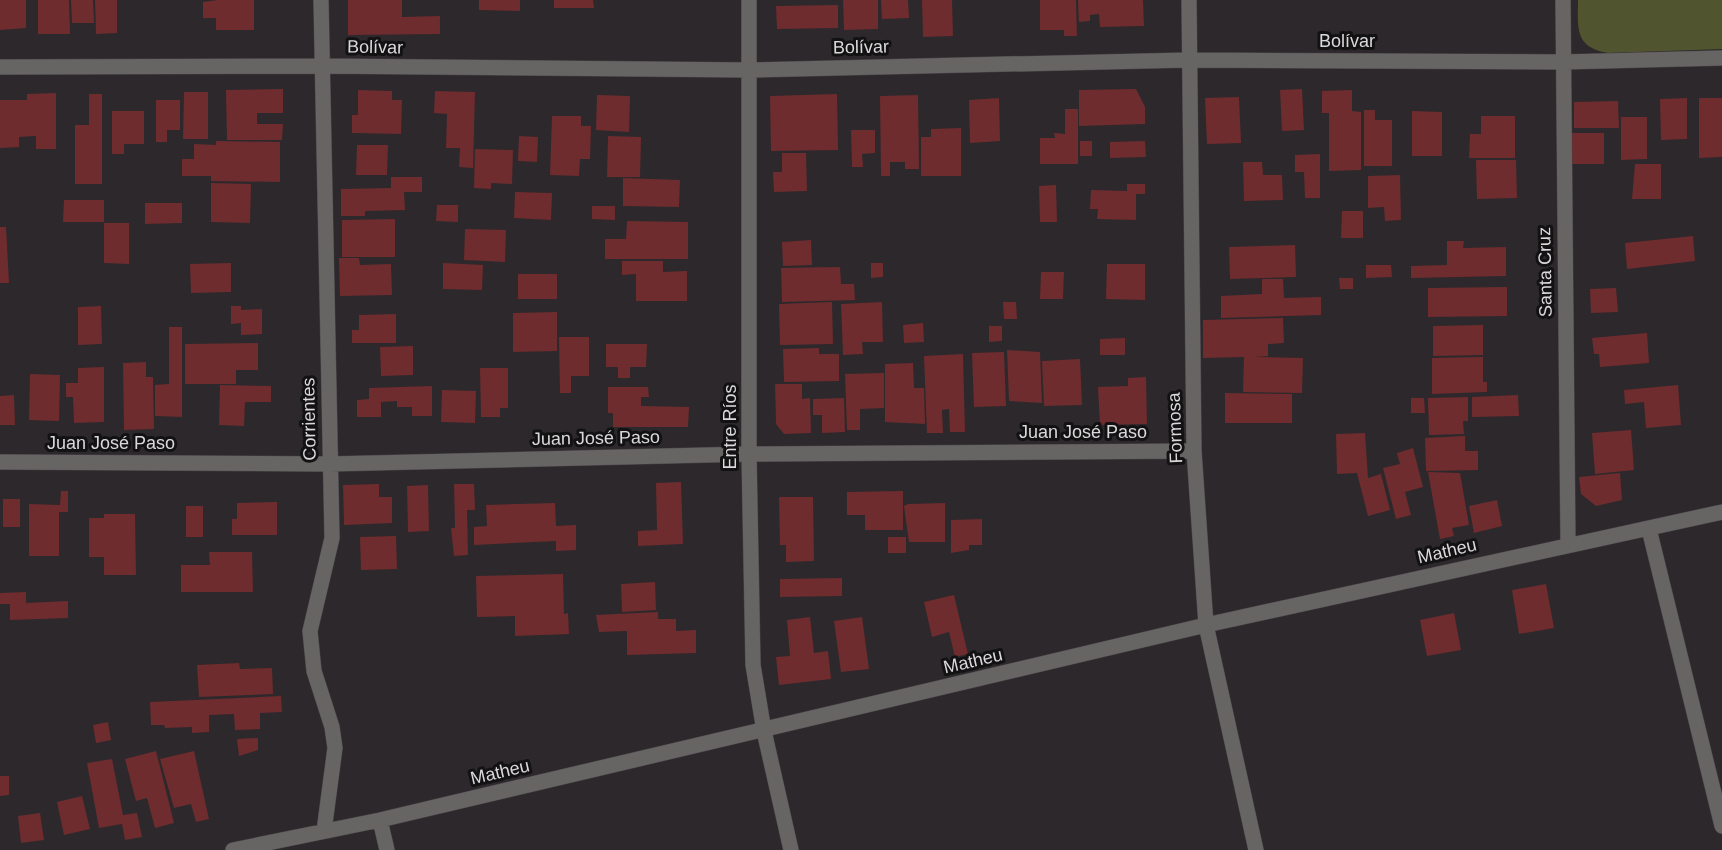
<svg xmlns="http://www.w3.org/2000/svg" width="1722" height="850" font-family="Arial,sans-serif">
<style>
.green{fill:#51552f}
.building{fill:#6e2c2e}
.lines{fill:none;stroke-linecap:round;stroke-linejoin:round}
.street-casing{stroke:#484448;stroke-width:16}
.street{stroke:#676464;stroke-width:15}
.labels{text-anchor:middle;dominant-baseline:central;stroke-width:6;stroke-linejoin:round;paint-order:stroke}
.street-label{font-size:18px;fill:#dbd8db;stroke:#131213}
</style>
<rect width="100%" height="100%" fill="#2c282c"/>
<path class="green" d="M1578 0H1722V49L1608 53C1574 47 1578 28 1578 0Z"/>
<path class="building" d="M0 0H26V28L0 30Z
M38 0H69L70 34H38Z
M71 0H93L94 23H72Z
M95 0H117V33L96 34Z
M218 0H254V30H216V18H203V2Z
M348 0H402V17L440 16V34L348 35Z
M479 0H520V11L479 10Z
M554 0H593L594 8H554Z
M843 0H878V29L844 30Z
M881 0H908L909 18 882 19Z
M922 0H952L953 36 923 37Z
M1040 0H1076L1077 36H1064V30H1040Z
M1078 0H1143L1144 26 1100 27 1099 14 1090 15V21L1079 22Z
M838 5V28L777 29 776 6Z
M283 89V113H257V124H283L282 140H227L226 90Z
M1136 89 1145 107V124L1079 126V90Z
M1302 89 1304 130 1282 131 1280 90Z
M358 90 392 91V100H402L401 134 352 133V115H358Z
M1352 90V111L1361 112V170L1329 171V113H1322V91Z
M435 91 475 92 473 168 459 167 460 148H446L447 114 434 113Z
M184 92H208V139H183Z
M56 93V149H36V136L19 137V147L0 148V100H27V94Z
M89 94H102V184H75V125H89Z
M837 94 838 150 771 151 770 96Z
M597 95 630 96 629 132 596 130Z
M918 95 919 169H905V162H890V176H881L880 96Z
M1239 97 1241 143 1207 144 1205 98Z
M999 98 1000 141 970 143 969 100Z
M1687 98V139L1661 140 1660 99Z
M1699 98H1722V157L1699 158Z
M156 100H180V130H167V142H156Z
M1618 101 1619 128H1574V102Z
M1065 109H1078V164H1040V138H1055L1054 133 1065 134Z
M1364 110H1375V120H1392V166H1364Z
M112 111H144V144H124V154H112Z
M1412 111 1442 112V156H1412Z
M552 116H581V126H591L590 159H580L579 176 550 175Z
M1481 116H1515V158H1469L1470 134H1481Z
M1621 117H1647V159L1621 160Z
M961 128V176H921V137H931V129Z
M851 130H875V153L862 154 863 167H852Z
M1572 133H1604V164H1572Z
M519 136 538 137 537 162 518 161Z
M608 136 641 137 640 177H607Z
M216 141 280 142V182L211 181V176H182V159H194V144L216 145Z
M1080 141H1092V156H1080Z
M1145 141 1146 157 1110 158V142Z
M357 145H388L387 175H356Z
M475 149 513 150 512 184 491 183V189L474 188Z
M782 153H806L807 191 774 192 773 172H782Z
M1320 154V198H1305L1304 172H1295V155Z
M1476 160H1516L1517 198 1477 199Z
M1243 162H1262L1263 175H1282L1283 200 1244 201Z
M1635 164H1661V199H1632Z
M1400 175 1401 220 1385 221 1384 207 1368 208V176Z
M391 177H422V192H404L405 210 365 211V216H341V189L391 188Z
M623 178 680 180 679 207 623 206Z
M211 183 251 184 250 223 211 222Z
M1127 184H1145V194H1136V220L1097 219 1098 209H1090L1091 190 1127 191Z
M1056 185 1057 222H1040L1039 186Z
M515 192 552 193 551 220 514 218Z
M64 200H104V222H63Z
M145 203H182V223L145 224Z
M437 205H458V222L436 221Z
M592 206H615V220L592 219Z
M1342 211H1363V238H1341Z
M395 219V257H342V220Z
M627 221 688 222V259H605V239H626Z
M104 223H129V264L104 263Z
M0 227H6L9 283H0Z
M465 229 506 230 505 262 464 260Z
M1693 236 1695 261 1627 269 1625 243Z
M811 240 812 265 783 266 782 242Z
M1447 241H1464L1463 248 1506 247V276L1411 278V266L1447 265Z
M1295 245 1296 277 1230 279 1229 247Z
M339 258H359L360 265 391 264 392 295 340 296Z
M622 261H663V272L687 271V301H636V274L622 275Z
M231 263V292L191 293 190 264Z
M443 263 483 265 482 290 443 289Z
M871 263H883V277L871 278Z
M1107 264H1145V300L1106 299Z
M1366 265H1391L1392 277 1366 278Z
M840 267 841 284H854L855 300 782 302 781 268Z
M1041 272H1064L1063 299H1040Z
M518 274H557V299H518Z
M1339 278H1353V289H1340Z
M1262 279H1283L1284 298 1321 297V315L1221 318V296L1262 294Z
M1507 287V316L1428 317V288Z
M1616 288 1618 312 1591 313 1590 289Z
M832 302 833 344 780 345 779 304Z
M882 302 883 342H862L863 354 843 355 841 304Z
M1003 302H1016L1017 319H1004Z
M101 306 102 344 78 345V307Z
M231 306H241V310L262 309V334L241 335V323L231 324Z
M557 312V351L513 352V313Z
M396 314V343H352V330H359V315Z
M1283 318 1284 343 1268 344V356L1254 357 1303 358 1302 393 1243 392 1244 357 1203 358V320Z
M923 323 924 342 904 343 903 325Z
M1483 325V355L1433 356V326Z
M989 326H1002V341L989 342Z
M169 327H182V417L155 416V385L169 384Z
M1647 333 1649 363 1600 367 1599 354H1594L1592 338Z
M559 337H589V376H571V393H560Z
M1125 338V355H1100V339Z
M258 343V370H236V384H185V344Z
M606 344H647L646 367H630V378H618V367H606Z
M413 346V375L381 376 380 347Z
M819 348V354H839V381L784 382 783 349Z
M1007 350 1040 352 1042 403 1009 401Z
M1004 352 1006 406 974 407 972 353Z
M963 354 965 432H950L949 409 942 410 943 433H927L924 356Z
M1483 357V382H1487V392L1432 394V358Z
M1080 359 1082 405 1044 406 1042 361Z
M146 362V377H153L154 429 124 430 123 363Z
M913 363 914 388H924L925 424 885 422V364Z
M104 367V422L74 423 73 397H66V383H78V368Z
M480 368H508V408H500V417H481Z
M884 373V408L860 409V430H847L845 374Z
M30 374 60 375 59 421 29 420Z
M1146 377 1147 424 1100 425 1098 387 1128 386V378Z
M775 384H802V399L810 398 811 433 784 434 776 424Z
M220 385 271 386V402H245L244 426 219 425Z
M1678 385 1681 425 1646 428 1644 402 1625 404 1624 390Z
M432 386V416H412V407H397V401L381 402V417H357V400L369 399V388Z
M608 387H648L649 397H641V406L689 407 688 427H613V413H608Z
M442 390 476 391 475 423 441 422Z
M1225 393 1292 394V423H1225Z
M14 395 15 425H0V396Z
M1518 395 1519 416 1472 417V397Z
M1468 397V421H1463L1464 434 1429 435 1428 398Z
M844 398 845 432 822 433V415H813V399Z
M1411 398H1424L1425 413H1411Z
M1631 430 1634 470 1595 474 1592 433Z
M1365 433 1368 478 1381 474 1390 510 1368 516 1357 473 1337 474 1336 434Z
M1465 436V451H1478V470L1426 471 1425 438Z
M1413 448 1423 487 1405 492 1411 515 1396 519 1383 468 1400 464 1397 453Z
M1428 472 1460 473 1469 525 1452 528 1454 536 1440 539Z
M1620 473 1622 500 1596 506 1581 494 1579 477Z
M681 482 683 544 638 546V531L657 530 656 483Z
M379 484V497H392V523L344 525 343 485Z
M454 484H474L475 510H467L468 555 454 556 451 528H455Z
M428 485 429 531 408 532 407 486Z
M61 491H68V512H59V556H29V504L60 505Z
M903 491V530H865V515H847V492Z
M779 497H813L814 561 786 562V545H780Z
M3 499H20V527H3Z
M1497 500 1502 526 1474 533 1469 506Z
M277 502V535H232V519H237V503Z
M555 503 556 526 576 525V550L556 551V541L474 545V527L487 526 486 505Z
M945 503V542H909L904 506 908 504Z
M186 506H203V537H186Z
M104 514H135L136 575H104V557H89V518H104Z
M982 519V545H969V550L951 553V520Z
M396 536 397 569 361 570 360 537Z
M888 537H906V553H888Z
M209 552H252L253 592H181V565H210Z
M563 574 564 614 568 613 569 634 515 636V616L477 617 476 576Z
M842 578V596L780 597V579Z
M655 582 656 610 622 612 621 584Z
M1546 584 1554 628 1519 634 1512 590Z
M26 592V603L68 601V618L10 620V604H0V593Z
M954 595 968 654 955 657 949 632 932 637 924 602Z
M658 612V619H676V631L696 630V653L627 655V631L599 632 596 615Z
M1454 613 1461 650 1427 656 1420 620Z
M810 617 814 653 828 651 831 679 779 685 776 657 790 656 787 620Z
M862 617 869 669 841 672 834 621Z
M239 663 240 669 272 668 273 694 199 697 197 665Z
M281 696 282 712 260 713V729L235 730 234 714 209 715V732L192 733V727L165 728 164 725H151L150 702Z
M108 722 111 740 96 743 93 725Z
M258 738V750L239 756 237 739Z
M156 751 174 823 155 828 147 798 136 801 125 759Z
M194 751 209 819 196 822 191 804 174 808 160 759Z
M112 759 123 815 137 813 142 837 125 840 122 824 99 828 87 763Z
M0 776H9V795L0 796Z
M82 796 90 829 64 835 57 802Z
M40 813 44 840 21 843 18 816Z"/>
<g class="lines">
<defs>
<path id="street" d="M321 0 332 538 310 631 314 671 332 727 335 748 324 831
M749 0V454L753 665 764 731 791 850
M1189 0 1194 451 1206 625 1256 850
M1563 0 1568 544
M0 67 321 66 749 70 1188 60 1563 62 1722 58
M0 462 329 464 749 454 1194 451
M1649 529 1722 826
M380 820 387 850
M233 850 380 820 1206 625 1722 512"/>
</defs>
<use href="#street" class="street-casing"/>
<use href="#street" class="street"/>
</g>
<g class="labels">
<g class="street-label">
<text x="1347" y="41">Bolívar</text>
<text transform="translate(375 47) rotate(1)">Bolívar</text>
<text transform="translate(861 47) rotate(-1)">Bolívar</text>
<text transform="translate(1545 272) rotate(-91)">Santa Cruz</text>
<text transform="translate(309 419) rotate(-91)">Corrientes</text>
<text transform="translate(730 427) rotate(-90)">Entre Ríos</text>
<text transform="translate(1175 428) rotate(-92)">Formosa</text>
<text x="1083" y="432">Juan José Paso</text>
<text transform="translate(596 438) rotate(-1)">Juan José Paso</text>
<text x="111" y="443">Juan José Paso</text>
<text transform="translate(1447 551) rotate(-13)">Matheu</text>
<text transform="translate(973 661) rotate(-13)">Matheu</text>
<text transform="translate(500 772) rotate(-13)">Matheu</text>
</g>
</g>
</svg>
